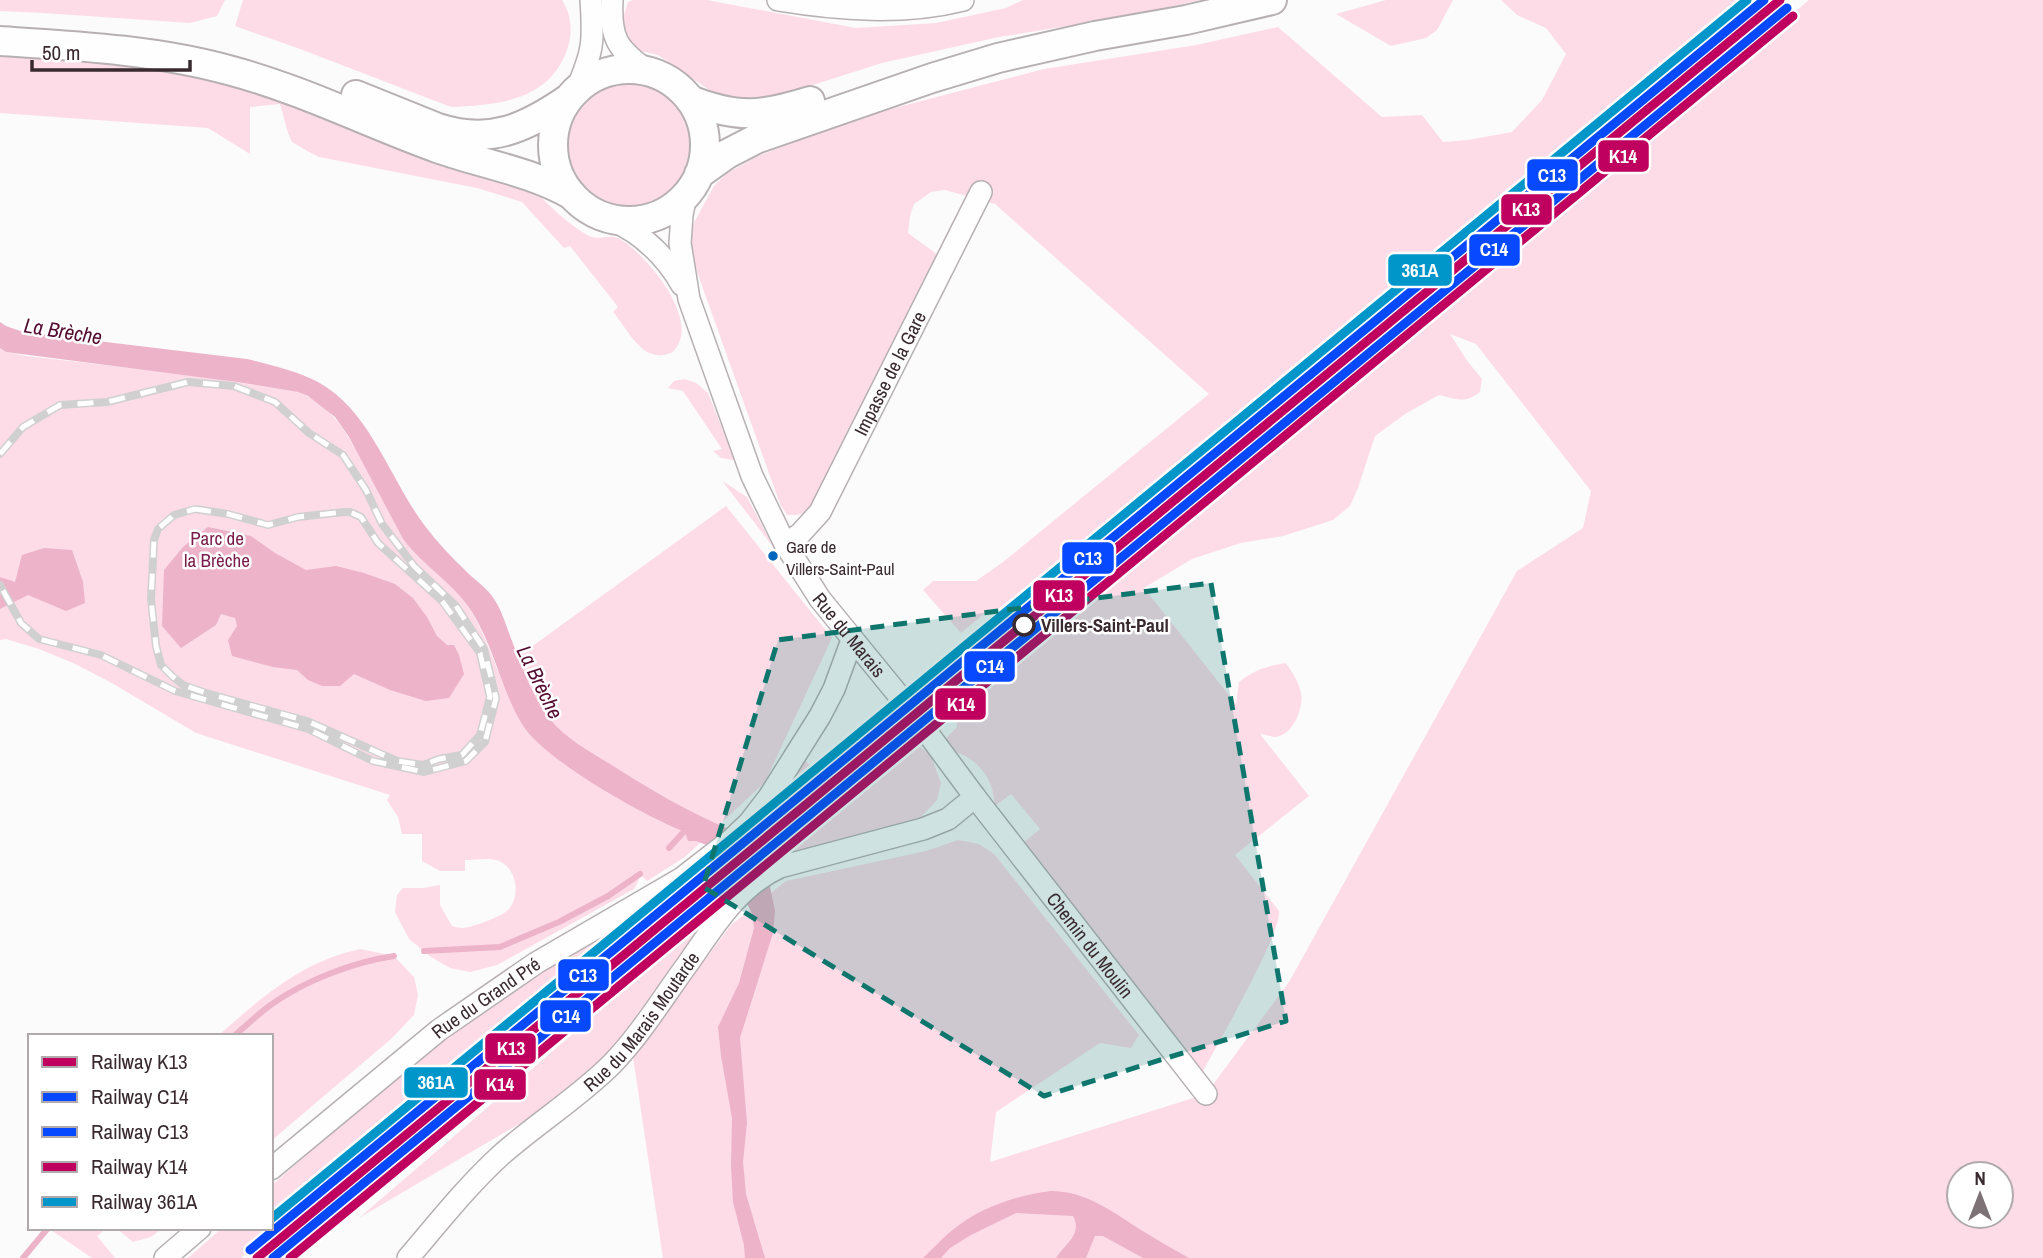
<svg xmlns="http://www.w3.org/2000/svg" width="2043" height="1258" font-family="'Archivo Narrow',sans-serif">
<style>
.green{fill:#fddce8;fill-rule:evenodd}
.water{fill:#ecb3c9}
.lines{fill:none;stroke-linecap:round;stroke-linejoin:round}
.stream{stroke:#ecb3c9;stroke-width:6}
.minor-casing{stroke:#b7b0b2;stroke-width:24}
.major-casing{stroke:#b7b0b2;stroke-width:32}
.minor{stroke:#fefefe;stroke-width:21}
.major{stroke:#fefefe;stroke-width:28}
.rail-casing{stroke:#d1d0d0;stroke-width:8}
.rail{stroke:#fff;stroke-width:5;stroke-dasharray:16;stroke-linecap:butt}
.rail-1-casing{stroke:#fff;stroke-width:14}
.rail-2-casing{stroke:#fff;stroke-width:14}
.rail-3-casing{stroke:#fff;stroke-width:14}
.rail-4-casing{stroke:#fff;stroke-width:14}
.rail-5-casing{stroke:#fff;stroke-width:14}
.rail-1{stroke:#bf005f;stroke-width:9}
.rail-2{stroke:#0749ff;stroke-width:9}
.rail-3{stroke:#0749ff;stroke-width:9}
.rail-4{stroke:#bf005f;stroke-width:9}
.rail-5{stroke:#0096ca;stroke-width:9}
.marked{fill:#0f766e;fill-opacity:0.2;stroke:#0f766e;stroke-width:5;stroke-dasharray:14 9;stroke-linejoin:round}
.bus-dot{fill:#0065bd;stroke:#fff;stroke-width:2.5}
.stop-dot{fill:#fff;stroke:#392a2f;stroke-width:3.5}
.labels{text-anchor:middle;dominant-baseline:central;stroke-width:5;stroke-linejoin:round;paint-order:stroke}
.bus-label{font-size:17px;fill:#392a2f;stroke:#fff;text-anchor:start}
.street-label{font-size:19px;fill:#392a2f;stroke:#fff}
.park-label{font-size:19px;fill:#791c4a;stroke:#fff}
.stop-label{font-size:19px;font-weight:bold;fill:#392a2f;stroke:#fff;text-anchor:start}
.water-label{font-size:21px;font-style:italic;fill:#530b30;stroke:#fff}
.line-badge{stroke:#fff;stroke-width:2.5}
.badge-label{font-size:19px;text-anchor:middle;font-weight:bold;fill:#fff}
</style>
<rect width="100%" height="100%" fill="#fbfbfb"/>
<path class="green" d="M0 0H225L217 16 190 23 43 13 0 11Z
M243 0H562C571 14 573 31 568 47 551 101 498 105 451 107L300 49 235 26Z
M633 0H707L856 28 936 23 1006 8 1023 0H1201L1124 17 999 37 882 63 794 91 765 99 734 101 711 91 658 55 640 51 630 41 624 26V15L628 2Z
M1386 0H1453L1437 30 1426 38 1391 46 1336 14Z
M1501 0H1763L1501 213 1006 622 990 609 961 633 923 590 933 581H976L1003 562 1209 394 995 204 945 190 931 192 914 204 910 216 908 233 938 255 809 511 798 515H787L780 504 691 255V228L714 186 726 174 758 156 860 117 1044 69 1196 45 1278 27 1382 117 1422 115 1443 142 1468 140 1512 132 1542 100 1566 54 1546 28 1517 15Z
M1809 0H2043V1258H663L633 1057 731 925 786 881 926 851 958 840 979 844 994 854 1139 1035 1131 1048 1100 1043 996 1112 990 1162 1206 1094 1289 982 1517 571 1583 528 1591 491 1476 344 1450 334 1468 362 1482 379 1480 392C1465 404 1456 399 1439 395L1405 414 1375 436 1358 488 1350 506 1333 520 1283 536 1241 543 1192 559 1144 588 1236 704 1239 682C1254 670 1267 666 1286 663 1292 672 1299 682 1301 693 1304 708 1293 735 1276 737 1271 737 1264 734 1260 734L1309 796 1235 855 1279 911C1282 933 1216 1047 1202 1073L1024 842 1040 829 1011 794 995 806C994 799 993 790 990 783 983 767 969 755 952 751L944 740 957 727 955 711 1532 235 1672 114ZM1959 1174H2001V1216H1959Z
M0 53 149 65 222 81 532 188C549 205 567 224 589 236 598 241 610 233 620 239 646 254 699 318 676 348 673 353 668 355 662 355 640 358 626 327 613 312L618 307 570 246 564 248 522 202 477 188 319 157 309 152 292 142 288 133 280 104 250 107V154L208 128 0 113Z
M568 144a62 62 0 1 1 124 0a62 62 0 1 1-124 0Z
M0 348 6 352 27 356 198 376 298 392C336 406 352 443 370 476 381 497 392 518 403 539 419 561 444 575 461 597 479 619 488 646 498 671L726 506 832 638 765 782 685 857 647 881 640 874 636 873 639 880 634 889 497 965 470 972 450 968 431 957 409 939 395 912 397 895 403 888H423L440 885V905L452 926C456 927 460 928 463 928 473 927 504 916 509 909 521 894 516 868 499 861 490 857 475 860 465 860V871H440L422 861V834H402L398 817 387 800 390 795 196 733 110 682 73 663 39 649 6 639 0 640Z
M685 379 696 383 708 393 734 458 732 460 721 458 713 451 722 449 683 391 668 388 674 381Z
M724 482 747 497 774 548 723 482Z
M887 703 897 718 757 833 805 760 817 774 854 744 848 735Z
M916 743 931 756 941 783 937 800 918 820 774 858Z
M682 895 241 1258H188L222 1228H271V1186C339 1127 405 1064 479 1012 543 967 613 932 682 895Z
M705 920 608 1055 577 1090 359 1218Z
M360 949 394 956 414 977 418 995 414 1015 391 1039 271 1141V1036H218C262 997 301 962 360 949Z
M48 1228H107L97 1236 115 1258H92Z
M116 1228H163L151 1237 133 1242Z"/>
<path class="water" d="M0 322 6 326 23 332 247 359C271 365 297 371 318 382 371 411 390 480 425 526 438 543 452 558 468 573 476 581 488 589 494 599 501 609 505 622 509 633 520 662 531 695 550 719 566 739 589 751 610 764 649 789 688 812 731 830L712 847 696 841H688L685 832C646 817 542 759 522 724 501 689 494 647 472 612 454 583 423 566 403 539L349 437 335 417 308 396 298 392 237 382 6 352 0 348Z
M208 527 251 536 275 553 306 570 336 566 364 573 395 584 413 598 427 617 437 636 447 645H454L459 655 464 674 449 698 426 701 390 690 354 674 340 686H322L308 680 297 670 273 667 232 656 228 640 237 626 235 618 221 614 216 625 181 648 162 626 164 570 183 547Z
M44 548 72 550 83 582 85 603 66 611 28 595 0 609V577L15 582 22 555Z
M769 882 775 911 773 933 740 1038 747 1123 743 1162 746 1194 765 1258H745L744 1245 733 1202 731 1166 732 1118 721 1056 718 1027 739 983 754 928 752 913 746 902Z
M1051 1191C1086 1191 1113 1212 1141 1230 1157 1240 1173 1249 1189 1258H1143L1103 1236H1095L1086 1258H1056C1065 1244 1083 1234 1073 1216L1016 1213 971 1235 950 1248 941 1258H923C934 1248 943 1237 955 1228 981 1207 1018 1195 1051 1191Z"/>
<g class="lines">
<path class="stream" d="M669 848 689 826
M725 851 748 882
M424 951 500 947 559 922 608 896 640 874
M234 1036C247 1025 259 1013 272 1004 306 980 354 962 394 956
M23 1258 48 1228"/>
<defs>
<g id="minor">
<path d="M612 0C610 39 617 49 649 72"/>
<path d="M778 0C839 10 903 15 963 0"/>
<path d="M576 91C593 52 594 42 591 0"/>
<path id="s1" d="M686 195 682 215 680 243 689 299 752 476 785 544 820 599 909 708 975 797 1206 1094"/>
<path d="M610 219C641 233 665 255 682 285"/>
<path id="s2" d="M785 544 800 534 820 512 981 192"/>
<path id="s3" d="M271 1169 439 1030 536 963 682 878 731 840 749 823 769 797 820 716 834 689 852 640"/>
<path d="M165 1258 200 1228"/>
<path id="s4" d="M408 1258C438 1223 467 1186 501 1155 537 1123 578 1098 612 1064 641 1034 664 996 689 962 714 926 738 886 780 867L923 829 948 819 975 797"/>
</g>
<path id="major" d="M0 41C78 46 157 50 232 71 303 90 368 123 437 148 482 164 530 171 572 195
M553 145a76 76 0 1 1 152 0a76 76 0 1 1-152 0Z
M356 95 438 128C490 145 526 128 568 99
M690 100C738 119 762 116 810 101
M699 174 727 154 756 139 932 78 998 58 1095 36 1186 20 1272 0"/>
</defs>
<use href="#minor" class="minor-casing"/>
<use href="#major" class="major-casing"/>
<use href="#minor" class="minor"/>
<use href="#major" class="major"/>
<defs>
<path id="rail" d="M0 454 23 427 60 405 107 402 188 382 234 386 275 402 309 433 343 455 366 490 382 524 414 566 456 606 484 649 496 698 485 742 466 761 424 772 373 761 308 729 175 691 101 655 39 639 21 623 0 585
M195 509 228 514 268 525 298 517 344 512H350L361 517 378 543 442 601 480 653 490 697 480 735 462 755 439 759 423 765 397 761 307 721 206 693 183 685 172 676 161 665 156 646 151 599 154 540 158 529 174 515Z
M286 1258 345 1201"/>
</defs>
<use href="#rail" class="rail-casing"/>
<use href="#rail" class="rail"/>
<defs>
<path id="rail-1" d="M257 1258 1780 0"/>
<path id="rail-2" d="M273 1258 1787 8"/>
<path id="rail-3" d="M250 1250 1764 0"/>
<path id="rail-4" d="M290 1258 1793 16"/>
<path id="rail-5" d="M271 1219 1747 0"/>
</defs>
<use href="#rail-1" class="rail-1-casing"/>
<use href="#rail-2" class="rail-2-casing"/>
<use href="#rail-3" class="rail-3-casing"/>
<use href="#rail-4" class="rail-4-casing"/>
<use href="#rail-5" class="rail-5-casing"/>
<use href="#rail-1" class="rail-1"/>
<use href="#rail-2" class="rail-2"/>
<use href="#rail-3" class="rail-3"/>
<use href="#rail-4" class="rail-4"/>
<use href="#rail-5" class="rail-5"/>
</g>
<path class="marked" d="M1211 583 1286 1021 1044 1096 703 887 778 640Z"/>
<circle class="bus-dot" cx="773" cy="556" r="6"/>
<circle class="stop-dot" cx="1024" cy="625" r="10"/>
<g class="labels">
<g class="bus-label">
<text x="786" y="546">Gare de<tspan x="786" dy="22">Villers-Saint-Paul</tspan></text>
</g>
<g class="street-label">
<text stroke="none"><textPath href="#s2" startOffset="203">Impasse de la Gare</textPath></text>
<text stroke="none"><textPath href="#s1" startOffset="480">Rue du Marais</textPath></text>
<text stroke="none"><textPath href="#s1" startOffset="873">Chemin du Moulin</textPath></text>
<text stroke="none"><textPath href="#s3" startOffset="275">Rue du Grand Pré</textPath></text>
<text stroke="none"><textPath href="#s4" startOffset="334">Rue du Marais Moutarde</textPath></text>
</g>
<g class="park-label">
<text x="217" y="538">Parc de<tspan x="217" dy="22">la Brèche</tspan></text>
</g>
<g class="stop-label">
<text x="1041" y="625">Villers-Saint-Paul</text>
</g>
<g class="water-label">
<text transform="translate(63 331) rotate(9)">La Brèche</text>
<text transform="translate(540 682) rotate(64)">La Brèche</text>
</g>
</g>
<g class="line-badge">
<rect x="1597" y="139" width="53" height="34" rx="7" fill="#bf005f"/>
<rect x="1526" y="158" width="53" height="34" rx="7" fill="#0749ff"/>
<rect x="1500" y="193" width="53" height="33" rx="7" fill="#bf005f"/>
<rect x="1468" y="233" width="53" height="34" rx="7" fill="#0749ff"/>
<rect x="1387" y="253" width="66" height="34" rx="7" fill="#0096ca"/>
<rect x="1061" y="541" width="54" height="34" rx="7" fill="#0749ff"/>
<rect x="1032" y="579" width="54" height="33" rx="7" fill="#bf005f"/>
<rect x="963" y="650" width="53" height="33" rx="7" fill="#0749ff"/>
<rect x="934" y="687" width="53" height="34" rx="7" fill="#bf005f"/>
<rect x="557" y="958" width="53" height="34" rx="7" fill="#0749ff"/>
<rect x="539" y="999" width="53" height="34" rx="7" fill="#0749ff"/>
<rect x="484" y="1032" width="53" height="33" rx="7" fill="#bf005f"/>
<rect x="403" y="1066" width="66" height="33" rx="7" fill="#0096ca"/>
<rect x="473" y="1068" width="54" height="33" rx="7" fill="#bf005f"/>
</g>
<g class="badge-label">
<text x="1623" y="163">K14</text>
<text x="1552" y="182">C13</text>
<text x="1526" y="216">K13</text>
<text x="1494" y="256">C14</text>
<text x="1420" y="277">361A</text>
<text x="1088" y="565">C13</text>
<text x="1059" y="602">K13</text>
<text x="990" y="673">C14</text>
<text x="961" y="711">K14</text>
<text x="583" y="982">C13</text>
<text x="566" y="1023">C14</text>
<text x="511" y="1055">K13</text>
<text x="436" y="1089">361A</text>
<text x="500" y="1091">K14</text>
</g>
<rect x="28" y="1034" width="245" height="196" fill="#ffffff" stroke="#b0aaac" stroke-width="2"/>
<rect x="42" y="1057" width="35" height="10" fill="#bf005f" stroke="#b0aaac" stroke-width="2"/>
<text x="91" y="1069" font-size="21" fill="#392a2f">Railway K13</text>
<rect x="42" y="1092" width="35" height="10" fill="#0749ff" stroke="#b0aaac" stroke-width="2"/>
<text x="91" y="1104" font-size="21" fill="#392a2f">Railway C14</text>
<rect x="42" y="1127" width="35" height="10" fill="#0749ff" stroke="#b0aaac" stroke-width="2"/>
<text x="91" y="1139" font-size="21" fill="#392a2f">Railway C13</text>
<rect x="42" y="1162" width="35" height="10" fill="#bf005f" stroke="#b0aaac" stroke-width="2"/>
<text x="91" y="1174" font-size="21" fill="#392a2f">Railway K14</text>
<rect x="42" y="1197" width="35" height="10" fill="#0096ca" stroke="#b0aaac" stroke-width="2"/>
<text x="91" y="1209" font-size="21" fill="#392a2f">Railway 361A</text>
<g transform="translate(1980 1195)"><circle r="33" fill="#ffffff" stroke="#b0aaac" stroke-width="2"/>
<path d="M0-5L12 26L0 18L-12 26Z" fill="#7d7376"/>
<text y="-10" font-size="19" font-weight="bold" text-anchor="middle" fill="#392a2f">N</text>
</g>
<path d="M32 60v10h158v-10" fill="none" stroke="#392a2f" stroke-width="3.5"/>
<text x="42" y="60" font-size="21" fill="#392a2f" stroke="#ffffff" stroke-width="5" paint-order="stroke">50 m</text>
</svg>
